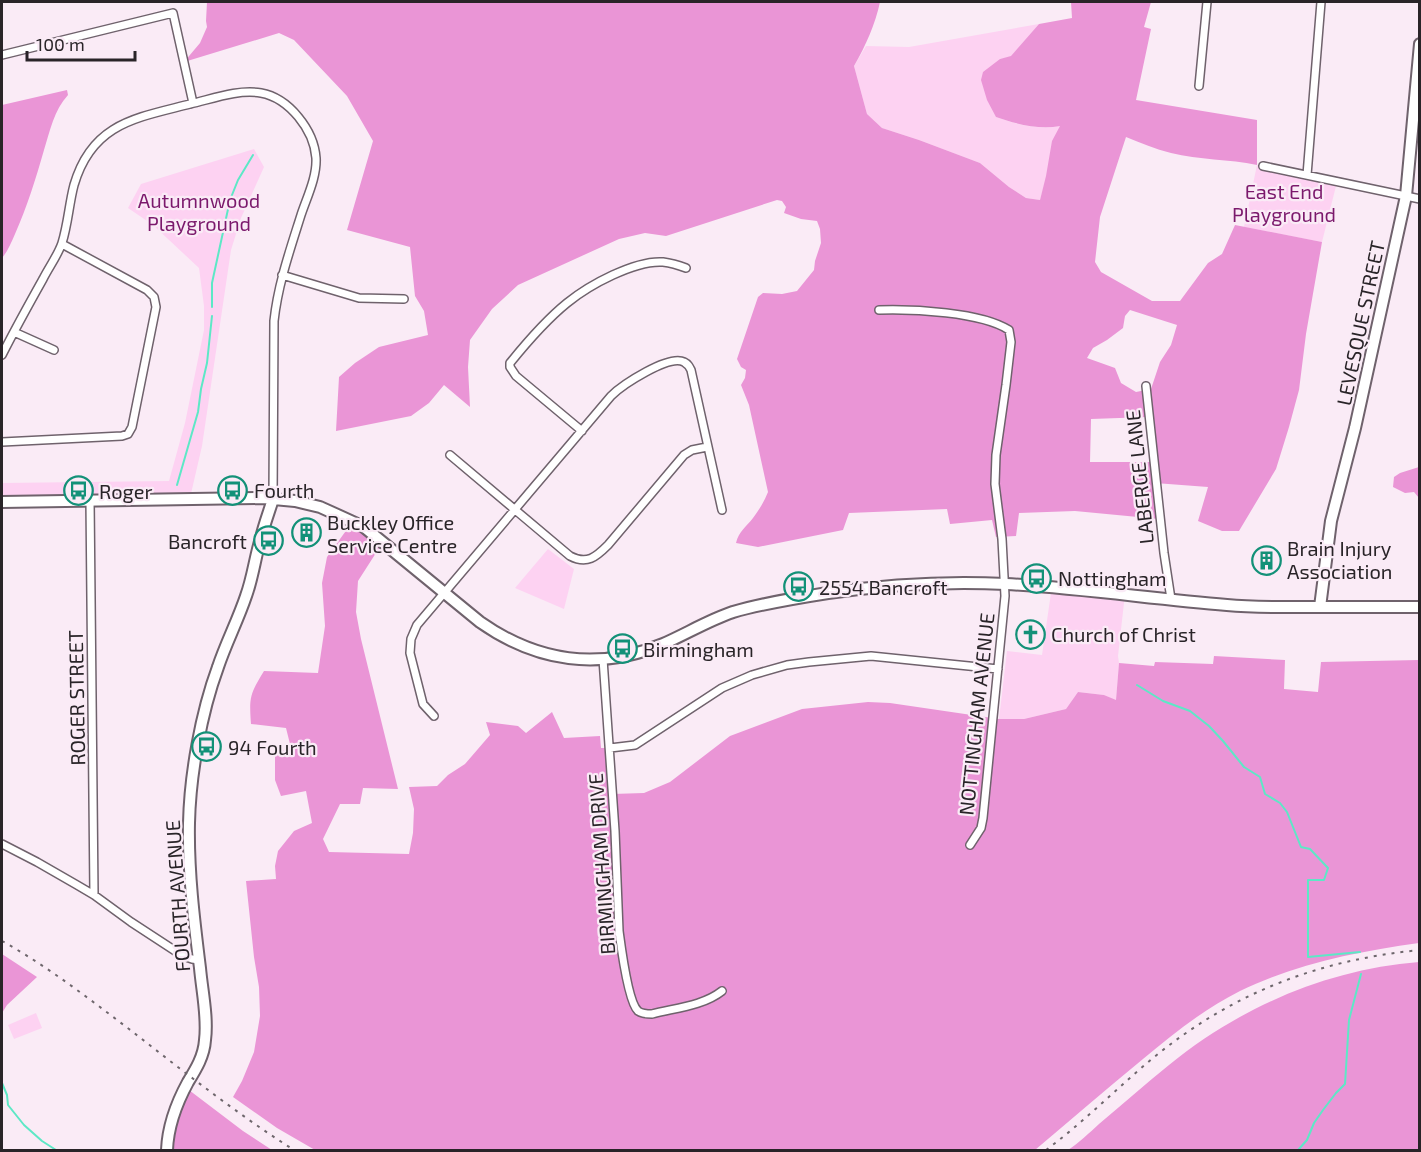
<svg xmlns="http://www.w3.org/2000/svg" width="1421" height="1152" font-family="'Exo 2',sans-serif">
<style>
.green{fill:#fdd2f2}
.forest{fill:#ea95d6;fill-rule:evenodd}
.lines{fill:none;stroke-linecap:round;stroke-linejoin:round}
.stream{stroke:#5de8c6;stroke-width:2}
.street-casing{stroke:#6f626c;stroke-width:10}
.secondary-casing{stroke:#6f626c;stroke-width:14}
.street{stroke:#fff;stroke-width:7}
.secondary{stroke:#fff;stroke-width:10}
.rail{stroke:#6e666c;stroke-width:2;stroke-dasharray:3 6;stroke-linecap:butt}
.labels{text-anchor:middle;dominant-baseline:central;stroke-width:4.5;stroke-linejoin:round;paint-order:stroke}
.park-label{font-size:20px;fill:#7b196c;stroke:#faebf6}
.street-label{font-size:20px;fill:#292428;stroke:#faebf6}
.poi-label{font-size:20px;fill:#292428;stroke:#faebf6;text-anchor:start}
</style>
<rect width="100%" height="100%" fill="#faebf6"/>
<path class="green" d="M1039 24 1011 57 1000 59 996 117C1016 124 1040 131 1061 125L1040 200 1026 198 1009 187 980 163 919 140 882 128 867 114 854 66 866 46 909 47Z
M254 149 264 167 241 218 231 250 202 446 190 498 2 501V483L169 481 185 423 204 330V306L199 268 153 225 128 208 141 184Z
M1257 165 1337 182 1322 242 1244 227Z
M548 549 574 569 564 609 515 588Z
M1052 586 1125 594 1118 656 1119 663 1116 701 1104 695 1078 692 1066 709 1024 719H999L1007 651 1042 655Z
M36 1013 42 1028 14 1039 8 1025Z"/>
<path class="forest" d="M207 2H880C875 25 866 45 854 66L867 114 882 128 919 140 980 163 1009 187 1026 198 1040 200 1046 176 1052 141 1060 126C1039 130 1016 124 996 117L987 100 981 80 983 72 1000 59 1011 56 1039 24 1072 18 1071 2H1151L1144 27 1151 29 1136 100 1257 120V165C1229 159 1199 160 1171 153 1155 149 1141 143 1126 137L1100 217 1095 262 1101 272 1152 301H1180L1208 263 1222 254 1235 225 1322 242 1306 334 1299 390 1289 427 1276 469 1239 531H1222L1198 521 1208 487 1155 483 1159 519 1075 511 1019 513 1016 536 996 537 992 520 950 524 947 509 849 513 843 530 758 547 736 543C739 531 746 527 753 518 759 510 764 502 768 492L749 405 741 385 745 378 746 370 741 367 737 359 758 297 763 293 782 294 797 291 814 270 815 261 821 243 820 229 817 221 801 219 784 213 786 207 782 201 777 200 666 236 645 233 619 239 518 285 492 309 470 340 468 367 470 407 444 385 429 403 411 416 336 431 339 377 355 363 379 347 428 335 424 311 415 296 410 247 347 230 373 141 347 96 294 40 279 33 184 62 200 43 207 27 206 21ZM1130 310 1177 325 1171 345 1160 362 1151 389 1136 392 1121 383 1115 368 1087 358 1093 348 1107 340 1123 328 1125 316ZM1148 417 1152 462H1090L1091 419Z
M67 90 68 95C54 110 50 131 44 150 36 178 27 207 15 234 11 243 8 251 2 258V105Z
M1419 467V498L1414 492 1405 493 1393 487 1394 477 1400 473Z
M353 521 383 542 358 581 356 612 361 639 398 789 363 788 360 804H340L323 839 329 852 409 854 413 833 414 809 409 787 437 786 448 775 465 764 490 735 486 722 518 726 526 733 552 712 564 738 600 736 601 748H608L612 794 644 793 670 782 730 736 802 709 868 702 890 703 999 719H1024L1066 709 1078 692 1104 695 1116 700 1119 663 1154 666 1155 662 1213 664 1214 656 1285 660 1284 689 1318 692 1321 662 1419 660V943C1356 952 1298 963 1240 991 1204 1009 1173 1034 1143 1059 1106 1089 1071 1120 1035 1150H315L277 1128 233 1097 242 1081 254 1052 260 1016 259 987 254 957 246 881 276 879 275 866 278 851 294 831 312 823 306 791 281 796 275 780V753L291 748 286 728 251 724C249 697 250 694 264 671L318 673 325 626 322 583 327 557Z
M2 954 37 977 7 1005 2 1013Z
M1419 962V1150H1068C1079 1143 1089 1133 1099 1124 1123 1104 1145 1084 1169 1065 1240 1007 1328 969 1419 962Z
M185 1087 243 1131 272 1150H167Z"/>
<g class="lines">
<path class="stream" d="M212 307V283L230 200 238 180 253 155
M177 485 198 412 201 389 207 363 212 316
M1137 685 1163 701 1190 711 1209 726 1223 741 1244 767 1260 777 1265 794 1280 803 1287 812 1301 847 1310 849 1328 868 1324 880H1308V957L1360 952
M2 1083 7 1095 8 1105 24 1125 42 1141 56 1150
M1298 1150 1307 1140 1314 1123 1323 1110 1336 1093 1345 1084 1349 1020 1361 974"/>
<defs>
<path id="street" d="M2 55 173 13 193 103
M1199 86 1207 2
M1263 166 1420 199
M1307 175 1321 2
M282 275 359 298 404 299
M879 310C913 309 981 312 1009 330L1011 342 1006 385 996 455 995 484 1002 539 1005 596 983 818 981 828 970 845
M14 332 54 350
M2 355C15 329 29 304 43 279 49 267 58 255 62 243 68 224 69 204 74 185 92 123 136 118 190 104 212 99 238 89 261 93 289 98 314 130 316 158 317 177 307 197 301 215 290 250 278 284 274 321L273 499
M1146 386 1164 553 1171 599
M582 431 516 376 510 367V363C527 342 546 320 567 303 589 285 635 260 663 262 671 263 678 265 686 268
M2 442 122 436 128 434 132 427 156 307 154 297 147 290 62 244
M450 455 570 556C587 565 596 557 608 545L684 455 692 450 707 447
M90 500 94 895
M603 659 615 831 619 931C621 946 628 1002 638 1011 642 1014 647 1014 652 1014 675 1008 703 1006 722 991
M434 716 423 704 410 653 411 639 417 625 611 396C622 385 669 354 684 362 688 364 689 366 691 370L722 510
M610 748 635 745 722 688 752 675 787 665 809 662 871 656 998 669
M2 844 37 862 77 885 94 895 131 922 183 956 192 959 199 960"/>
<path id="secondary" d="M2 502 263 498 295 501 320 507 364 527 480 622C537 662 599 671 663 644 686 634 709 620 733 612 764 603 796 598 828 593 884 585 949 581 1006 584 1080 588 1153 599 1227 605 1257 608 1288 607 1318 607 1352 607 1386 607 1420 607
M1320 607 1331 521 1355 428 1406 196 1420 44
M167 1150C168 1125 176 1104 188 1082 196 1069 204 1056 205 1040 208 1017 202 991 200 968 194 920 188 871 189 823 190 775 201 713 218 667 226 643 238 620 246 596 253 577 255 557 261 538 264 525 269 512 273 499"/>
</defs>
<use href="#street" class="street-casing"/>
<use href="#secondary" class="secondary-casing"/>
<use href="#street" class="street"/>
<use href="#secondary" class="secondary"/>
<path class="rail" d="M2 941C47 966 88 998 129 1029 183 1071 237 1114 294 1150
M1046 1150C1084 1122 1117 1088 1153 1058 1232 993 1318 960 1420 950"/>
</g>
<defs>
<symbol id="bus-ring" viewBox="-11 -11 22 22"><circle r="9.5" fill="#faebf6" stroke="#139178" stroke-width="1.5"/><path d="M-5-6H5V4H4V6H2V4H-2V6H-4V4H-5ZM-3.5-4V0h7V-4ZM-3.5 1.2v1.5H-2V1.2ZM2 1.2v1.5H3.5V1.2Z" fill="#139178"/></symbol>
<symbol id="building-ring" viewBox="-11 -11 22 22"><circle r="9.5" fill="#faebf6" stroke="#139178" stroke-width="1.5"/><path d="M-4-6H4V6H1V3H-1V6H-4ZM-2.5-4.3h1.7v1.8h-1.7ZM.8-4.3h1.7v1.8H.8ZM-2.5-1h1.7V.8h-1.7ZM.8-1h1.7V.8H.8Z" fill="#139178"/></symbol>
<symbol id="church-ring" viewBox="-11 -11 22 22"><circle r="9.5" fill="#faebf6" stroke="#139178" stroke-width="1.5"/><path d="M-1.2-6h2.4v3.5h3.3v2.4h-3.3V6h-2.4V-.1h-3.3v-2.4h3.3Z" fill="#139178"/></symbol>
</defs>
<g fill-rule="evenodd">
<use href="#bus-ring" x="216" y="474" width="33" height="33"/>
<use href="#bus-ring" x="62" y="474" width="33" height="33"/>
<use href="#building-ring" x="290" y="516" width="33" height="33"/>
<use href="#bus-ring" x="252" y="524" width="33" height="33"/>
<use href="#building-ring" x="1250" y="544" width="33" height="33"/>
<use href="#bus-ring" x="1020" y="562" width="33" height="33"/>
<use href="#bus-ring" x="782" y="570" width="33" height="33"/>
<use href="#church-ring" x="1014" y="618" width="33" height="33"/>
<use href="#bus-ring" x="606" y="632" width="33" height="33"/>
<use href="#bus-ring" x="190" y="730" width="33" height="33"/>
</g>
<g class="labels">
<g class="park-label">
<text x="1284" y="191">East End<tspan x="1284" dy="23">Playground</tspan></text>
<text x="199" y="200">Autumnwood<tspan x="199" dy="23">Playground</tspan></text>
</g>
<g class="street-label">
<text transform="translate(1360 323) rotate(-78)">LEVESQUE STREET</text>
<text transform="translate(1139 477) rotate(-96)">LABERGE LANE</text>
<text transform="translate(76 698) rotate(-91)">ROGER STREET</text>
<text transform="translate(976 714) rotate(-84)">NOTTINGHAM AVENUE</text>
<text transform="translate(601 864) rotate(-94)">BIRMINGHAM DRIVE</text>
<text transform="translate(177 896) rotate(-94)">FOURTH AVENUE</text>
</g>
<g class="poi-label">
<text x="254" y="490">Fourth</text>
<text x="99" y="491">Roger</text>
<text x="327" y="522">Buckley Office<tspan x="327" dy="23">Service Centre</tspan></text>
<text x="247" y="541" text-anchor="end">Bancroft</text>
<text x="1287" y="548">Brain Injury<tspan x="1287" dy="23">Association</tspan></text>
<text x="1058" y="578">Nottingham</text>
<text x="819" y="587">2554 Bancroft</text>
<text x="1051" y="634">Church of Christ</text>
<text x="643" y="649">Birmingham</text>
<text x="228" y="747">94 Fourth</text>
</g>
</g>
<rect width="1421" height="1152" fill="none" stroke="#292428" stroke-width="6"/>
<path d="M27 51v9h108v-9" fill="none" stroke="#292428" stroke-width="3"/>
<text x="36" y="51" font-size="18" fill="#292428" stroke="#faebf6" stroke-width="4.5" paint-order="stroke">100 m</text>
</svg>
